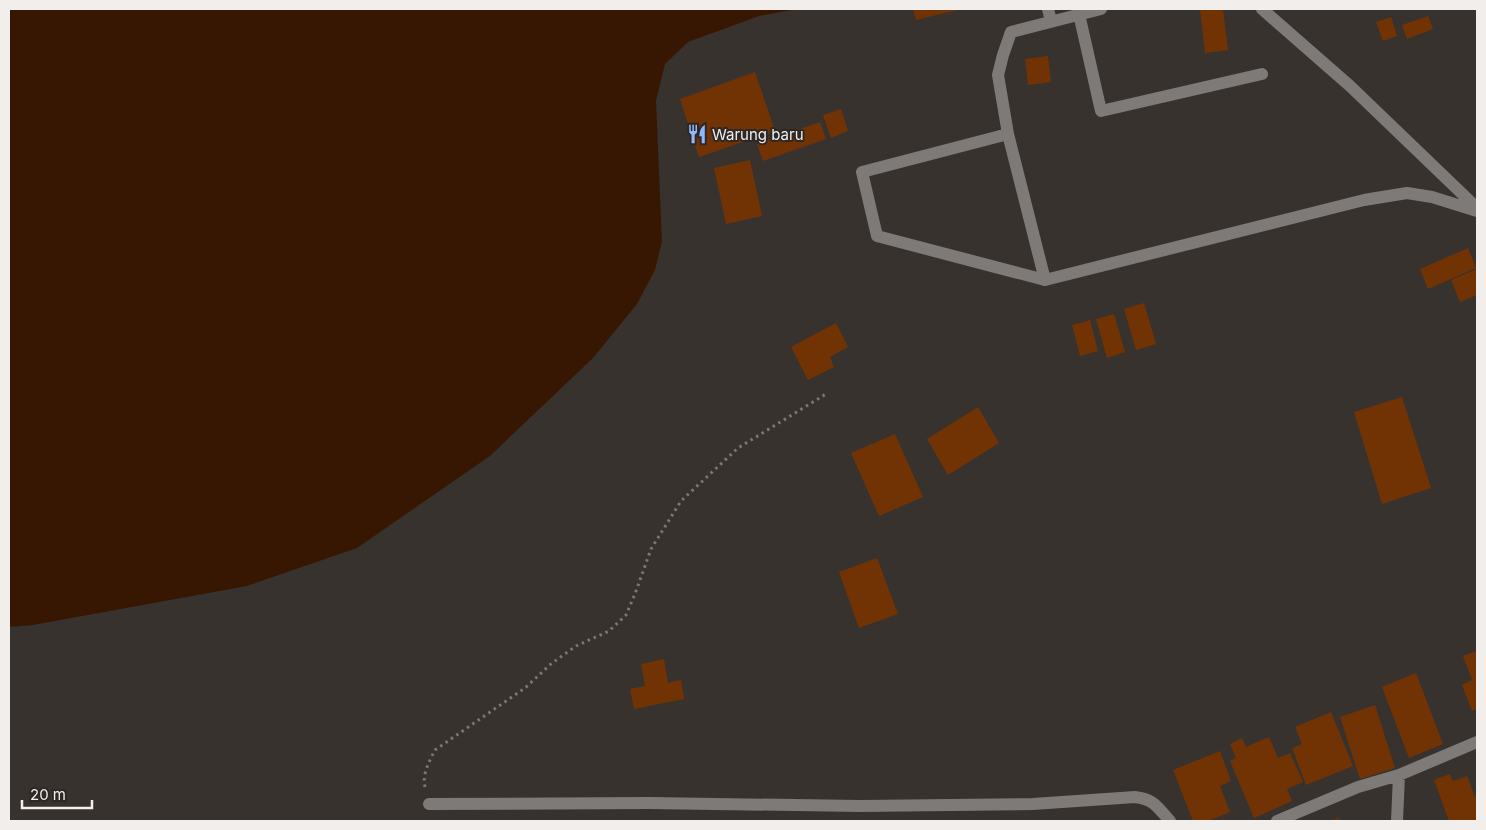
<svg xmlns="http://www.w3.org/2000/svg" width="1486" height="830" font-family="Inter,sans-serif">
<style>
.water{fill:#381702}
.building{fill:#713303}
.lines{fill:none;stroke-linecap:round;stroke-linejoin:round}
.path{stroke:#7c7774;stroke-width:3;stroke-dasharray:2.5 4;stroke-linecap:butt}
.minor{stroke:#7d7a78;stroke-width:12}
.labels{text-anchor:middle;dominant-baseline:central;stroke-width:4;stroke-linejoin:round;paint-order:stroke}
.poi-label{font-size:15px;fill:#f2eeec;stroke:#2d2825;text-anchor:start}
</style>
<rect width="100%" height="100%" fill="#38322f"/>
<path class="water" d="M9 9H797L759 16 688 42 665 64 656 101 662 242 655 270 637 304 593 358 490 456 357 548 247 586 33 625 9 627Z"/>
<path class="building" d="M913 9H962L916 20Z
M1200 9H1223L1228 50 1205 53Z
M1428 16 1433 29 1407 39 1402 25Z
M1391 17 1397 36 1383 41 1376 22Z
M1048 56 1051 82 1028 85 1025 59Z
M755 72 775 131 699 157 680 99Z
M841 109 848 131 831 138 823 115Z
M820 122 826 139 763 161 757 144Z
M750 160 762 216 726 224 714 168Z
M1468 248 1476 268 1428 289 1420 269Z
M1477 269V295L1460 302 1451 280Z
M1144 303 1156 344 1136 350 1124 309Z
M1114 314 1125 352 1107 358 1096 319Z
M1090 320 1098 351 1080 356 1072 325Z
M836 323 848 347 830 357 834 367 808 380 791 347Z
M1402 397 1431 488 1382 504 1354 412Z
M978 407 999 443 948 475 927 439Z
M895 434 923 497 879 516 851 453Z
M877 558 898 614 859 628 839 572Z
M1477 651V709L1472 711 1462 685 1472 680 1463 656Z
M664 659 668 683 681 680 684 699 634 709 630 689 645 686 641 664Z
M1416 673 1443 744 1409 758 1382 687Z
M1375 705 1395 768 1360 779 1340 717Z
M1331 712 1353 766 1306 785 1292 748 1302 744 1295 727Z
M1269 737 1278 758 1290 753 1303 782 1287 789 1292 801 1254 818 1230 761 1236 758 1230 744 1242 738 1246 747Z
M1220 751 1231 781 1220 786 1230 812 1208 821H1193L1173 770Z
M1450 774 1453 781 1467 776 1475 797 1477 796V821H1449L1434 780Z
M1339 818 1340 821H1329Z"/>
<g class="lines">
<path class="path" d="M425 787C422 774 429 762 435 750L525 688 552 663 576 646 609 631 626 615 635 594 651 549 681 501 738 448 826 394"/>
<path class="minor" d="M1048 9 1051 21
M1262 9 1350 86 1477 208
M1079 14 1101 111 1262 74
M1008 134 862 172 877 236 1045 280 1364 200 1407 193 1432 197 1477 211
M1045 280 1008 134 998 75 1003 55 1011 32 1101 9
M429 804 649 803 861 806 1033 804 1135 797C1154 799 1158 808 1170 821
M1277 821 1358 787 1399 775 1477 742
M1397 821 1399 775"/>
</g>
<defs>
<symbol id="restaurant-bare" viewBox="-9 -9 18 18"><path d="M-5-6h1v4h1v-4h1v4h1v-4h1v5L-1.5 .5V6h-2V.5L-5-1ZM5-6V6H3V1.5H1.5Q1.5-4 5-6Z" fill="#90b8fd" stroke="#2d2825" stroke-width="2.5" paint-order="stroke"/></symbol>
</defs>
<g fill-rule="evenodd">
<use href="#restaurant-bare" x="683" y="120" width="28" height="28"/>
</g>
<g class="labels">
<g class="poi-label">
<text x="712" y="134">Warung baru</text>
</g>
</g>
<rect width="1486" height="830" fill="none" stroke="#f2eeec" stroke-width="20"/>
<path d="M22 800v8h70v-8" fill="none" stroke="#f2eeec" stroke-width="2.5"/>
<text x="30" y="800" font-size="15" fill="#f2eeec" stroke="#2d2825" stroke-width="4" paint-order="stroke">20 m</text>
</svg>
